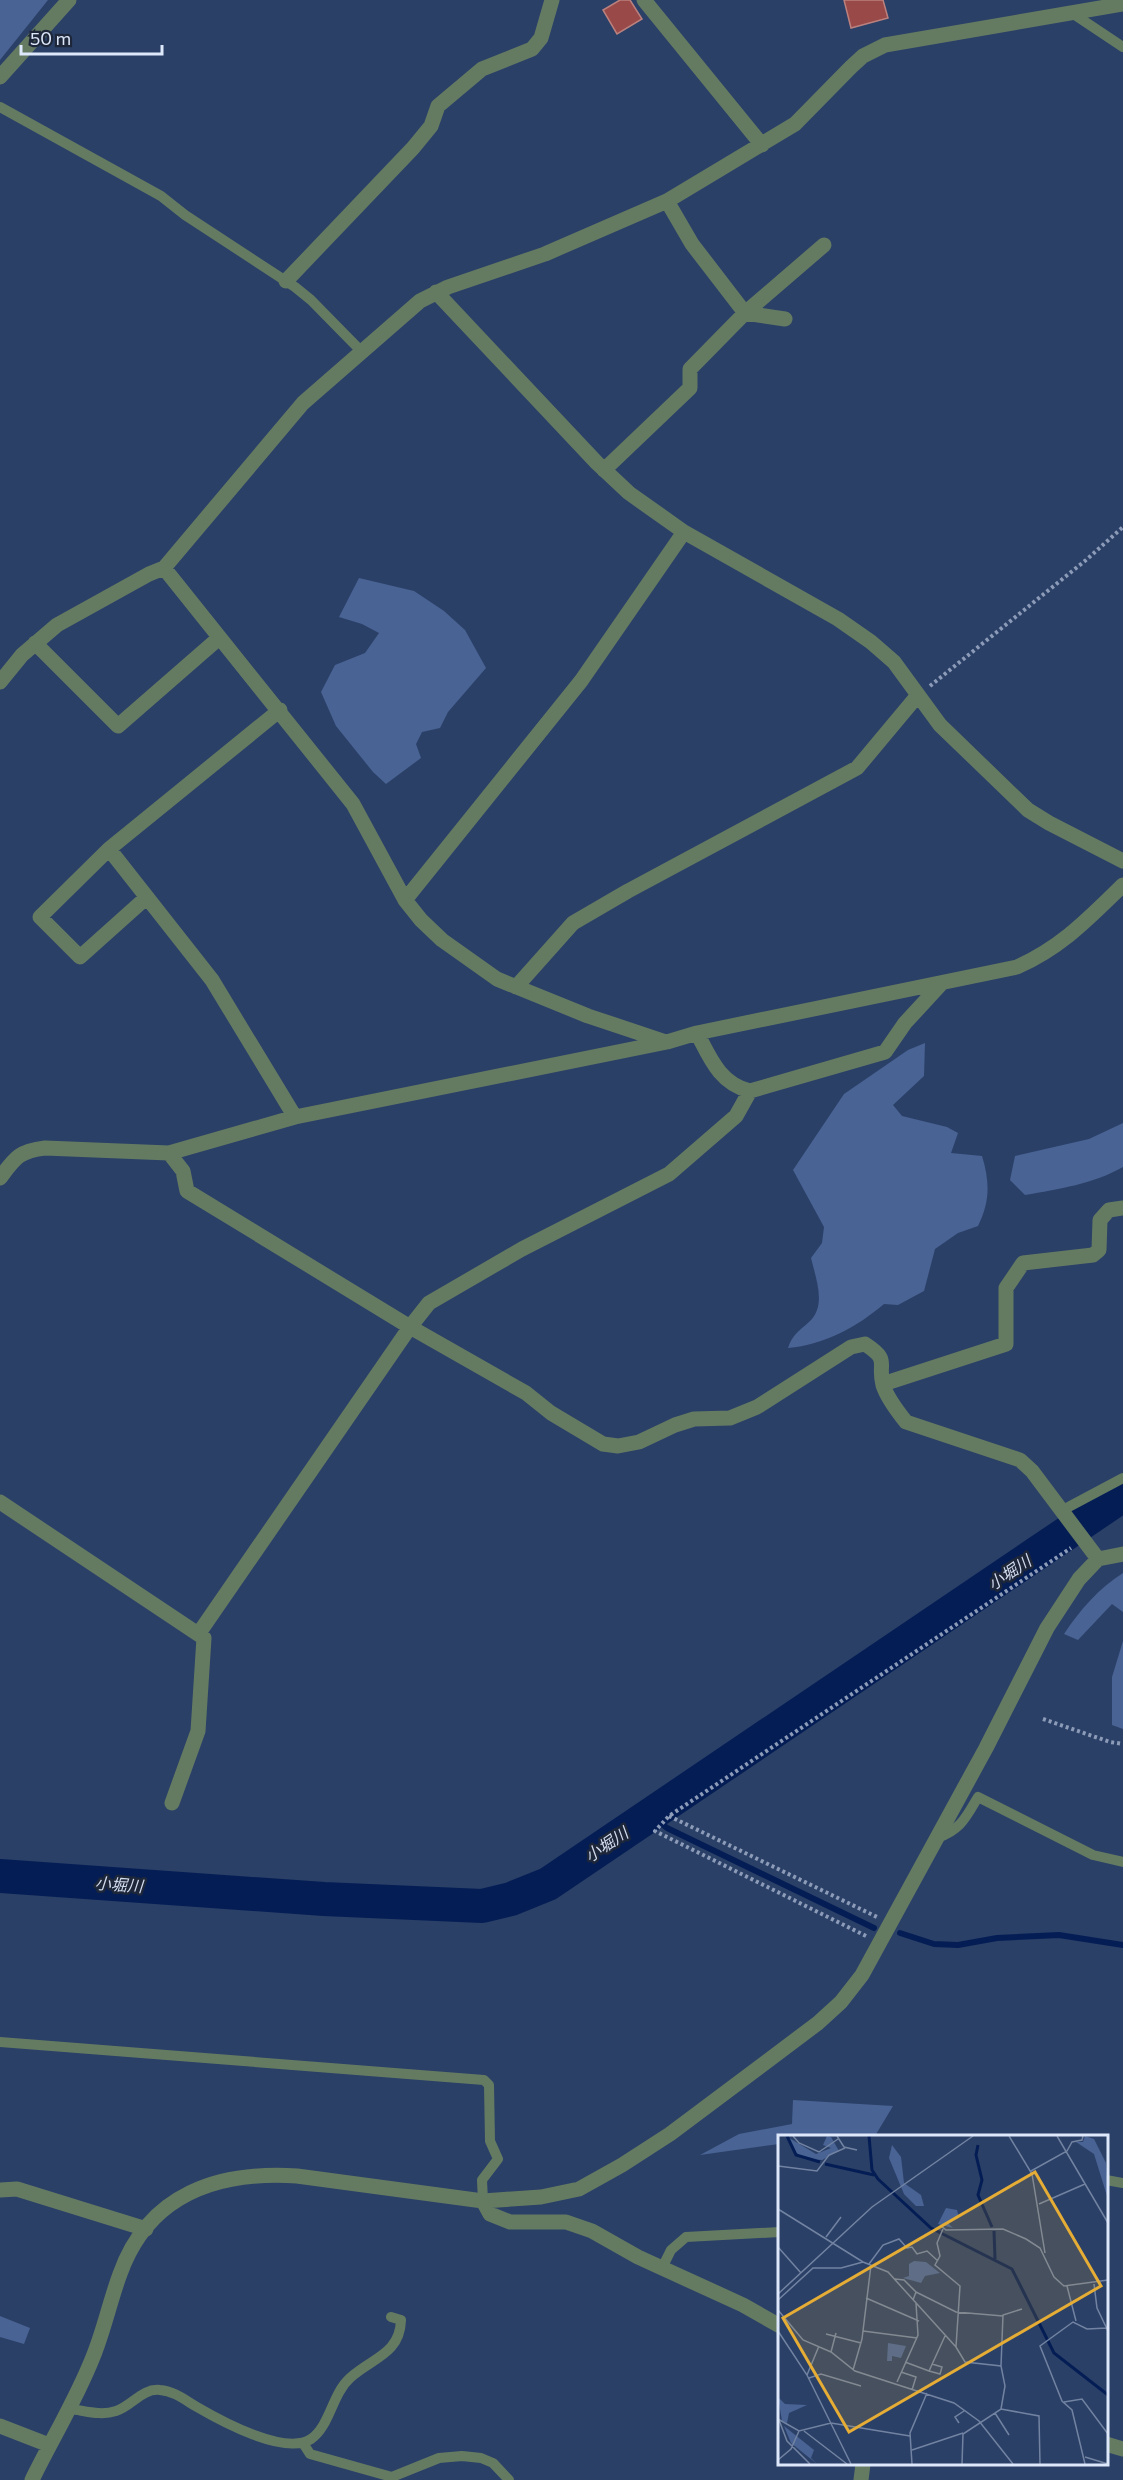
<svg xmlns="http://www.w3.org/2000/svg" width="1123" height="2480" font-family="Commissioner,'Noto Sans JP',sans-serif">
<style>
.green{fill:#486394}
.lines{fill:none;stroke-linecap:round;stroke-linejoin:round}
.stream{stroke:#041e55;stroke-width:6}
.river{stroke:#041e55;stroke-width:34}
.building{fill:#984948;stroke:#bb817e;stroke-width:1.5}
.path{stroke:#8c9bb8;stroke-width:4;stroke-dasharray:3 3;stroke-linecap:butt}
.service{stroke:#647b62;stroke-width:10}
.minor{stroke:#647b62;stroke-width:15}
.labels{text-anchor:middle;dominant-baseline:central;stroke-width:5;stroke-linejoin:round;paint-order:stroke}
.water-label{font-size:16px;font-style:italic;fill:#d2dcef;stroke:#1e2739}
.inset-river{fill:none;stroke:#041e55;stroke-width:3}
.inset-road{fill:none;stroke:#7283a2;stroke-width:1.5}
.view{fill:#e5ad35;fill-opacity:0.15;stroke:#e5ad35;stroke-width:3}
.inset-edge{fill:none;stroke:#dde8fb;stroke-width:3}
</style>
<rect width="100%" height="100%" fill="#2b4067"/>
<path class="green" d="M0 0H48L0 60Z
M359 578 414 591 444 611 465 630 486 668 448 712 440 728 422 732 416 744 421 758 386 784 373 772 336 726 321 692 335 665 365 653 379 633 362 624 339 617Z
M925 1043 924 1076 893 1105 902 1116 947 1127 958 1133 951 1153 982 1156C990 1182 990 1202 978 1226L958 1233 935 1249 924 1291 898 1305 884 1304C857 1327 824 1345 788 1348 792 1335 799 1331 809 1322 827 1306 816 1279 811 1258L822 1243 824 1227 793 1170 844 1094 908 1050Z
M1123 1123V1167C1093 1184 1059 1189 1025 1195L1010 1180 1015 1156 1089 1139Z
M1123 1573V1612L1112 1604 1078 1640 1064 1634C1080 1610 1099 1588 1123 1573Z
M1123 1641V1729L1112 1725V1677Z
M793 2100 893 2106 875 2136H780L779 2144 700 2155 739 2134 792 2124Z
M0 2316 30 2328 24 2344 0 2337Z"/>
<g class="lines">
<path class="stream" d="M650 1814 667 1828 874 1928
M900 1933 934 1944 958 1945 997 1938 1059 1935 1123 1945"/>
<path class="river" d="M0 1876 324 1899 482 1906 511 1899 548 1884 1123 1495"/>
</g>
<path class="building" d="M620 0H630L642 19 617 34 603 10Z
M844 0H883L888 18 851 28Z"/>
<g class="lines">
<path class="path" d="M930 686 1086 560 1123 527
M1043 1719 1110 1742 1123 1744
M669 1816 877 1917
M866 1936 655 1831 669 1816 1071 1548"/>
<path class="service" d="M1072 13 1123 47
M0 107 161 196 185 215 295 287 311 300 363 353
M1061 1511 1123 1478
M937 1838C961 1830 966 1817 978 1797L1093 1855 1123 1862
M0 2042 484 2080 489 2085 490 2141 498 2159 482 2180 483 2201
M1106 2180 1123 2183
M662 2268 671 2250 686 2237 780 2232
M71 2409C86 2411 101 2416 116 2411 132 2406 142 2388 160 2390 174 2391 185 2400 197 2407 221 2421 285 2456 311 2439 330 2426 332 2394 350 2378 372 2358 400 2354 401 2320L391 2317
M303 2443 310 2454 392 2477 439 2458 462 2456 481 2458 493 2463 509 2480"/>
<path class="minor" d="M644 0 762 145
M0 77 69 0
M667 201 692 244 745 313 785 319
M286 281 413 148 431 126 438 106 482 69 532 49 541 38 552 0
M436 292 597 463 629 493 684 532 838 619 871 642 894 662 940 725 1028 810 1049 823 1123 861
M604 470 690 388V369L745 313 824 245
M164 568 353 804 405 900 421 920 442 940 497 979 588 1016 666 1042
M35 643 118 726 219 638
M0 682 22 655 57 625 149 574 164 568 303 403 420 301 448 287 545 254 667 201 795 124 851 67 863 56 885 45 1123 4
M280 710 109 849 212 980 295 1117
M109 849 40 917 80 957 147 897
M405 900 581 681 684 532
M516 987 573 923 628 891 857 768 918 695
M697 1033C710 1058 720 1084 750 1091L885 1052 905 1023 941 984
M169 1153 183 1171 187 1191 410 1327 526 1393 551 1413 603 1444 618 1446 639 1442 675 1425 694 1419 730 1418 757 1407 851 1347 865 1344C891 1361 877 1362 883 1385 887 1398 898 1412 906 1422L1020 1460 1032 1471 1098 1559
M0 1178C15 1158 19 1151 45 1148L169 1153 295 1117 667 1042 697 1033 1017 967C1062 947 1089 918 1123 885
M883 1384 1006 1344V1288L1023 1263 1093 1255 1099 1250 1100 1220 1109 1210 1123 1208
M0 1502 204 1638 198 1731 172 1803
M199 1633 410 1327 429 1303 522 1249 669 1174 736 1116 750 1091
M0 2190 17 2189 146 2229
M483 2201 490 2214 510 2222H566L592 2231 638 2257 743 2305 780 2326
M0 2426 49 2445
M1106 2444 1123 2449
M32 2480C52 2439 76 2400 93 2357 104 2330 110 2301 120 2274 149 2193 219 2171 297 2176L483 2201 541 2197 579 2189 622 2165 670 2134 818 2023 841 2002 862 1975 986 1748 1047 1628 1079 1579 1098 1559 1123 1554
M861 2480 863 2464"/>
</g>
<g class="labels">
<g class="water-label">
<text transform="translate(1009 1572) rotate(-34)">小堀川</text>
<text transform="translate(606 1844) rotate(-34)">小堀川</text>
<text transform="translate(119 1884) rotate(4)">小堀川</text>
</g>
</g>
<g transform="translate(778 2135)">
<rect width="330" height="330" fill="#2b4067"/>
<path d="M8 1 38 19 53 13 45 10 49 1 53 2 61 16 44 25 27 24 16 16ZM307 1 316 4 328 28 330 64 316 19 298 7H305ZM114 10 123 22 126 48 143 60 146 71H138L126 59 111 23ZM168 73 179 75 181 83 169 87 175 93 160 89ZM136 126 148 127 162 138 147 141 143 148 125 143 131 141V129ZM110 208 128 211 123 223 114 221V226H109ZM0 262 7 269 29 270 11 278 9 288 4 286ZM6 291 36 315 33 323 39 329 13 308Z" fill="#486394"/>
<path class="inset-river" d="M9 1 18 20 42 27M91 1 94 35 100 44 153 93 234 134 276 218 330 260M200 10 198 20 204 45 200 60 214 92M47 29 96 40M216 96 217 124"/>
<path class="inset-road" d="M15 1 21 8 41 17 60 4M59 1 66 12 79 15M231 1 254 39 267 118M279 1 330 88M0 31 39 36 51 20 67 13M253 36 289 16 294 7 304 5 305 1M261 69 307 49M0 74 85 127 110 137 178 212 187 227 223 231 227 251 223 274M162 90 168 95 225 94 248 104 262 113 276 142 286 151 330 145M165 94 159 108 162 121 157 130 182 151 178 212M48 102 63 82M0 112 23 138M91 129 105 110 121 104 129 113 134 112 139 119 149 116 160 126M117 144 126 145 138 157 135 165M316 149 319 173 330 196M289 151 298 186M138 157 178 177 225 181M0 159 94 72 195 1M88 163 141 186M0 165 35 133H63L85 127M0 175 25 205 53 217 77 236 176 268 201 286 235 329M0 196 29 240 73 329M85 196 139 203M48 199 83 208M53 217 58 198M127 227 151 236 167 201M223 231 225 180 244 174M75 235 84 204 93 130M151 236 162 239 164 232 154 229M123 237 138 242 134 255M29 240 41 211M31 243 43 239 83 251M119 247 140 200 138 168M286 267 304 264 330 299M217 278 231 300M0 284 21 296 53 288 132 301M1 285 9 306 32 329M181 288 177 282 186 276M26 296 69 329M134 315 185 298M307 322 330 329M0 325 13 314 21 296M134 329 132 298 149 258M184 329 185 299 223 274 261 281 262 329M307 329 294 275 284 266 262 211 295 187 309 194 329 193"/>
<path class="view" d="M257 37 323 151 71 297 5 183Z"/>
<rect width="330" height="330" class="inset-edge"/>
</g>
<path d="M21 45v9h141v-9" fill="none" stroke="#dde8fb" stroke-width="3"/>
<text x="30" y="45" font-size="18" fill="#dde8fb" stroke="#1e2739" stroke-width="4.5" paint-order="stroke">50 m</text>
</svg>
